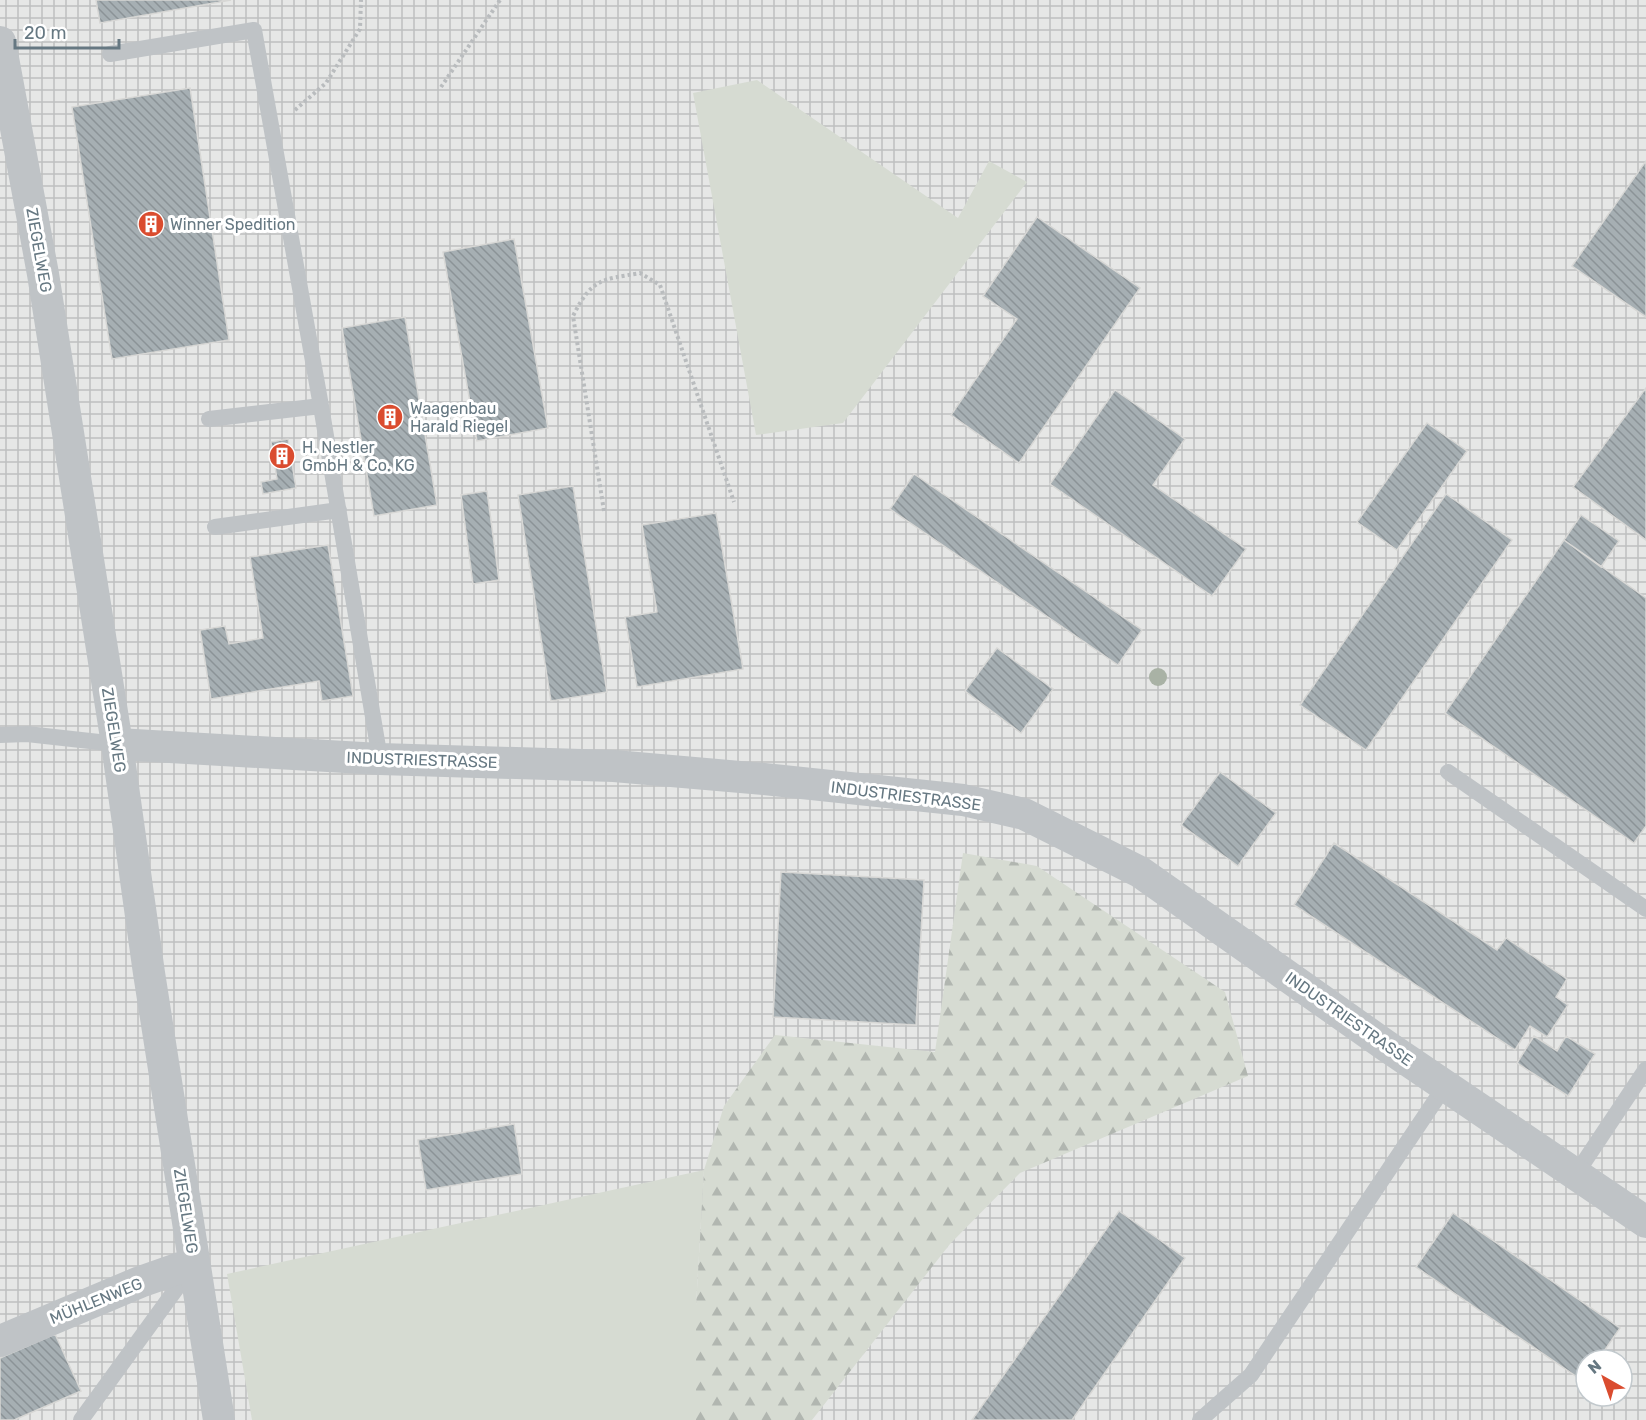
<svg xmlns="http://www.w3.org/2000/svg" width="1646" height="1420" font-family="Rubik,sans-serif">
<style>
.industrial{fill:url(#industrial-grid);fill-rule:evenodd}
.green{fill:#d6dbd2}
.forest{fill:url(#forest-firs)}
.building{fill:url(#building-back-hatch);stroke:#d7d7d5;stroke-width:1.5}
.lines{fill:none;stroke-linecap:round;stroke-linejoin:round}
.path{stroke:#b9bcbe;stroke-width:4;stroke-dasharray:3 3;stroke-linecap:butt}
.service{stroke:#bfc3c6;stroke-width:16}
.minor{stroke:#bfc3c6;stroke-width:32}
.tree{fill:#a9b2a5}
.labels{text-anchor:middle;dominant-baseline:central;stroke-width:6;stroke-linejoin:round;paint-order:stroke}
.poi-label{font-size:16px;fill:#667882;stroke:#fff;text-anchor:start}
.street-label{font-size:16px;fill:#667882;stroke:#fff}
</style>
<defs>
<pattern id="industrial-grid" width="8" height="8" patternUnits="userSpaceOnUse" patternTransform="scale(1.5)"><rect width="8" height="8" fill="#e6e7e6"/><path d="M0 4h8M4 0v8" fill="none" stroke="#bec0c0"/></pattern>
<pattern id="forest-firs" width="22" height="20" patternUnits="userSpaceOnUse" patternTransform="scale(1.5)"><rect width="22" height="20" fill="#d6dbd2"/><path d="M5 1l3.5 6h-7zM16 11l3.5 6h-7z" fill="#b1b6b0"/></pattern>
<pattern id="building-back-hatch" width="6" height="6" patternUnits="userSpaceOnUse" patternTransform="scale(1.5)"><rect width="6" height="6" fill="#a6afb3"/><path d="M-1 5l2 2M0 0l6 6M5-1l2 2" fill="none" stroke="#8b9397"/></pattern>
</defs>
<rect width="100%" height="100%" fill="#f6f6f3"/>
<path class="industrial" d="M0 0H1646V1420H0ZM1586 1360H1622V1396H1586Z"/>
<path class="green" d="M757 80 958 218 989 161 1027 182 843 423 756 435 693 93Z
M704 1170 696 1306V1420H252L227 1274Z"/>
<path class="forest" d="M963 853 1037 866 1225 992 1248 1076 1020 1173 950 1244 812 1420H696V1306L704 1170 724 1106 775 1035 935 1052Z"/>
<path class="building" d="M96 0H231L100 23Z
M190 88 229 340 112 359 72 107Z
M1646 161V317L1572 266Z
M1037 217 1140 288 1019 463 951 415 1017 319 983 296Z
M514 239 548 428 477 441 443 252Z
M405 317 437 505 374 516 342 328Z
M1646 388V540L1573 487Z
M1115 390 1185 439 1153 485 1246 549 1212 596 1050 484Z
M1427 423 1467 451 1397 550 1357 522Z
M288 439 296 488 263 494 261 482 277 479 271 442Z
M914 474 1142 630 1118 665 890 509Z
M573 486 607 692 551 701 518 495Z
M487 491 499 580 473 584 461 495Z
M1446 494 1512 540 1366 750 1300 705Z
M716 513 743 669 637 687 625 617 657 612 642 525Z
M1581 515 1619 541 1601 567 1564 540Z
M1564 540 1646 598V826L1634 843 1445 713Z
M328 545 353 696 322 701 319 681 211 699 200 630 225 626 229 644 263 638 250 557Z
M997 648 1053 689 1021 733 965 691Z
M1220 772 1276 813 1238 866 1181 825Z
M1334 843 1497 950 1506 938 1567 979 1556 997 1568 1005 1547 1037 1530 1026 1515 1050 1294 905Z
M781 872 924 880 916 1025 773 1017Z
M1534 1036 1557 1051 1566 1036 1595 1054 1568 1096 1517 1063Z
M514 1124 522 1174 426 1190 418 1140Z
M1119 1211 1185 1258 1072 1420H972Z
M1453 1213 1620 1328 1598 1360H1586V1377L1583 1381 1416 1267Z
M55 1334 81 1391 14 1420H0V1358Z"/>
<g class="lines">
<path class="path" d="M441 87 500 0
M295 110 326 83 360 29 361 0
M604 511 573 316C592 278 601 280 640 273L660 285 734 502"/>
<path class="service" d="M110 54 254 30 321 406 380 759
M209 419 321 406
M215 527 339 510
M0 735 27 734 117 744
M1448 772 1646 909
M1576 1174 1646 1069
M81 1420 192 1267
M1200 1420 1251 1375 1445 1086"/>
<path class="minor" d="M0 42 43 274 117 744 149 973 219 1420
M117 744 380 759 614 766 764 779 963 800 1024 814 1140 872 1385 1045 1646 1222
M0 1341 140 1282 194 1263"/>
</g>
<circle class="tree" cx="1158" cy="677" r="9"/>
<defs>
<symbol id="building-disc" viewBox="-11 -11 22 22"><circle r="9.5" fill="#da4c2f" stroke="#fff"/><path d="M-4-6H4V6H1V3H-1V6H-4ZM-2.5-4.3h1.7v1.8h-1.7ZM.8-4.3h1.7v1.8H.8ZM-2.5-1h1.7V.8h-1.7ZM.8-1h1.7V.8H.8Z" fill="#fff"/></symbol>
</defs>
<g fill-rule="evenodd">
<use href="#building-disc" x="136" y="209" width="30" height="30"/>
<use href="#building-disc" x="375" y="402" width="30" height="30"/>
<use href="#building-disc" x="267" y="441" width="30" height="30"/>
</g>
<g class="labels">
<g class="poi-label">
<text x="170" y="224">Winner Spedition</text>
<text x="410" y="408">Waagenbau<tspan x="410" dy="18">Harald Riegel</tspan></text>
<text x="302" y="447">H. Nestler<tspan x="302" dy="18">GmbH &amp; Co. KG</tspan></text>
</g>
<g class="street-label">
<text transform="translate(39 250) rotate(80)">ZIEGELWEG</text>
<text transform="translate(114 730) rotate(81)">ZIEGELWEG</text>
<text transform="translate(422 760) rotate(2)">INDUSTRIESTRASSE</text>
<text transform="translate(906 796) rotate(7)">INDUSTRIESTRASSE</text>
<text transform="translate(1349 1019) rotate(35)">INDUSTRIESTRASSE</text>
<text transform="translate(186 1211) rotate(81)">ZIEGELWEG</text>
<text transform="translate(96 1301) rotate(-22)">MÜHLENWEG</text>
</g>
</g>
<g transform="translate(1604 1378) rotate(320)"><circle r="28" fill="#ffffff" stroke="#c2c9cd" stroke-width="1.5"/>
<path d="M0-4.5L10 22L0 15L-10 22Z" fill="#da4c2f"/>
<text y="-9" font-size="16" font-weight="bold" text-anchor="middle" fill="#667882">N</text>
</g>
<path d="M15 39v9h104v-9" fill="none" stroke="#667882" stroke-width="3"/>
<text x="24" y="39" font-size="18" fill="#667882" stroke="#ffffff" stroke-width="4.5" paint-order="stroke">20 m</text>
</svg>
